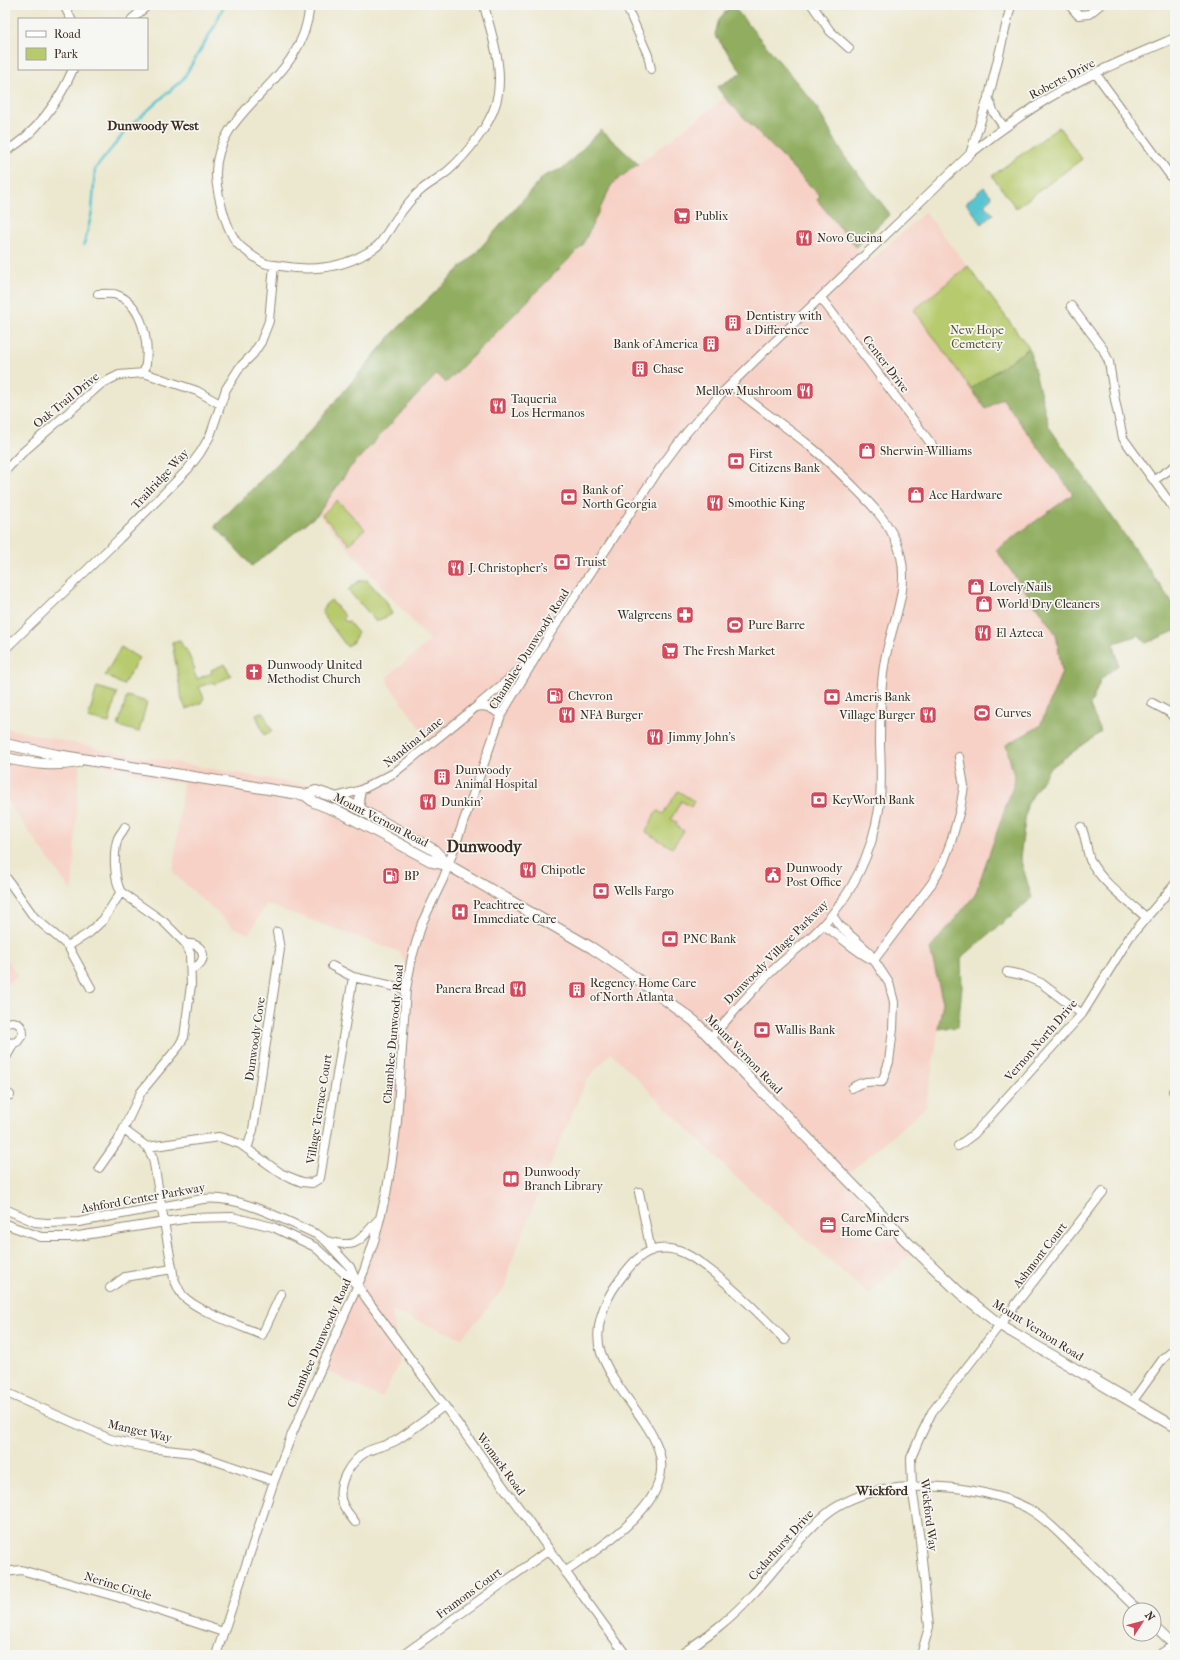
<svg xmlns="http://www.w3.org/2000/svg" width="1180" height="1660" font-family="'IM FELL French Canon',serif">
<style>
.built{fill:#f7d1c6}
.green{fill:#b7ca6d;stroke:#797a46}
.forest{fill:#91ae60;stroke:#666c3f}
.water{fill:#58c4d1;stroke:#4a7778}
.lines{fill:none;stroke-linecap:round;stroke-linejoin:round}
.stream{stroke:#58c4d1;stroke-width:2.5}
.minor-casing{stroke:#948976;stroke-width:10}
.major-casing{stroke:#948976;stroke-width:12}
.minor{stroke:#fff;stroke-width:8}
.major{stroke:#fff;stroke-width:10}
.labels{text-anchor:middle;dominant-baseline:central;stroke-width:3.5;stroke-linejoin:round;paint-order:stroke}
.street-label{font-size:12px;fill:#3b2a1e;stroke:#f6f6f2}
.poi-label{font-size:12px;fill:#3b2a1e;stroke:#f6f6f2;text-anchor:start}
.park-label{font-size:12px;fill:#5a5232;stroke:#f6f6f2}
.neighbourhood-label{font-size:13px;font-weight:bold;fill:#3b2a1e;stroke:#f6f6f2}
.district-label{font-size:16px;font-weight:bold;fill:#3b2a1e;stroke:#f6f6f2}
</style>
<rect width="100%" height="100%" fill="#f6f6f2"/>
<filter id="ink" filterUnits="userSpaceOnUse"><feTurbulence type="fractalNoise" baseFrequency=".025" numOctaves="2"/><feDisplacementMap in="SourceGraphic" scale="8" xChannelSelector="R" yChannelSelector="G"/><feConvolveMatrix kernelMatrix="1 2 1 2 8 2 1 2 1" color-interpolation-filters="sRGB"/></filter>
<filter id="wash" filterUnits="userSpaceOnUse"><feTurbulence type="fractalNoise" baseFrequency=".012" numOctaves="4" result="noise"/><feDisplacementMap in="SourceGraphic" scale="16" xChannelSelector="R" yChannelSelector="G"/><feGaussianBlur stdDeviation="0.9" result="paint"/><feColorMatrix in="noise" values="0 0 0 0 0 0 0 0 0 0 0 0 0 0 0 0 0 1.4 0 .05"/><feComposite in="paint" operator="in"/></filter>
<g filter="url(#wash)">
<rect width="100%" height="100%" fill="#ece8cf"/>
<path class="built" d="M725 98 820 196 818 200 869 263 925 212 968 266 914 310 986 409 1002 397 1073 494 996 550 1056 634 1062 672 1040 726 1006 745 1015 780 975 895 930 949 943 1002 926 1107 843 1178 905 1246 910 1254 869 1295 735 1176 611 1053 586 1081 554 1156 509 1268 505 1287 462 1338 392 1311 399 1363 382 1398 319 1367 361 1263 379 1211 397 1142 395 1088 408 1004 409 972 400 952 266 904 249 934 233 927 173 873 183 782H166L80 758 72 892 5 798V728L106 750 344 792 396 768 428 739 387 682 388 676 430 641 318 514 349 469 437 374 446 382 582 247 612 184Z
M5 957 18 976 5 985Z"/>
<path class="green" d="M1059 127 1082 159 1016 208 992 176Z
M968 266 1029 348 971 389 914 310Z
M337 500 365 529 349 544 322 515Z
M367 580 386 601 392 614C386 618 381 618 376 622L361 604H360L348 590 359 581Z
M331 600 345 616 343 618 346 622 348 621 358 633 352 643 347 647 322 613 325 605Z
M180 640 184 649H186L195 669 193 670 197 679 212 673 211 670 225 664 231 676 214 684 213 682 199 687 204 698 201 703 186 709 182 700 172 642Z
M121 647 139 658 123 685 105 675Z
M97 687 117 693 109 723 88 718Z
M127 696 147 702 139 732 118 726Z
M263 712 272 731 264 735 256 715Z
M678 791 694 801 691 807 681 801 671 819 677 823 676 826 684 831 672 848 646 832 655 814 658 811 663 814Z"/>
<path class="forest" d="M732 5 814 103 844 156 890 214 856 247 817 200 820 196 725 98 717 87 742 73 715 35 719 19Z
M601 130 638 164 612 184 582 246 446 383 437 374 349 469 318 514 252 566 215 526 313 428 393 333 474 255 544 176 564 168Z
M1029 348 1049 427 1175 607V631L1146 643 1139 635 1114 643 1118 665 1101 679 1090 706 1101 732 1049 769 1027 805 1020 858 1032 898 961 958 962 987 958 1027 938 1029 943 1002 930 949 975 895 1015 780 1006 745 1040 726 1062 672 1056 634 996 550 1073 494 1002 398 986 409 971 389Z"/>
<path class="water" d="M984 187 992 197 985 203V206L993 214 982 224 966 203Z"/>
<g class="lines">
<path class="stream" d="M84 245 92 212 95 169 129 127 183 79 214 27 224 5"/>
</g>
</g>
<g filter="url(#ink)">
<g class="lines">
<defs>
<path id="minor" d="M64 5 71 19
M310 5C308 23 303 40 293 55 269 95 214 123 216 176 217 194 227 234 240 246 246 251 260 262 267 264 271 265 276 265 281 266 315 272 348 267 376 247 382 243 385 235 389 230 398 216 408 201 420 191 429 183 440 178 449 170 466 155 490 125 496 103 505 70 492 37 484 5
M626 5 648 55 651 69
M812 5 830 31 849 48
M1072 5V8L1078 15 1089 14 1100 5
M132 19 148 5
M1096 74 1175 182
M988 97 994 113 1004 127
M5 151C34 137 61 98 73 69
M970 154 990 92 1011 5
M98 294C104 294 112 293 117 295 144 305 151 348 144 373
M821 298 932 445
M1071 306 1103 349 1109 362 1115 400 1123 438 1175 510
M5 471 22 453 101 384 119 375 144 373 197 391 220 404
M1154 480 1175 466
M5 649 119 539 188 469 200 453 210 436 226 389 240 367 253 354 261 342 269 321 274 265
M1152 703 1169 712 1175 719
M477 706 528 663
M361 790 359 801 362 810
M336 797 361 790 394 773 476 707C486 704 493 709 501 715
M1081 827C1086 836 1086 849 1090 860 1101 882 1129 902 1147 918
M5 876 34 917 68 946 91 988
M832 915 839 925 868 951 889 983 894 1002 893 1029 889 1062 882 1082C870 1081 862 1081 852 1088
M823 925C840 935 854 951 873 960
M186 944C205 942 210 963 191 969
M68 946 89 933 103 920 121 892
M874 960 932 883 943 863 951 842 960 810 964 786 959 757
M332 966 353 977 406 989
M1007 972 1022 975 1041 983 1082 1014
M5 1024C14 1019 23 1024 23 1034L17 1042 10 1043 5 1041
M711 1037C731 1016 749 993 770 973 786 957 805 944 820 928 852 895 872 853 879 809 882 788 881 766 880 745 880 719 880 692 884 666 890 622 916 584 895 539 885 518 869 502 853 486 839 472 825 458 810 446 784 425 756 407 731 385
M5 1059 14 1043
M1173 1091H1175
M5 1096 10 1095
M124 1130 147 1147 153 1158 174 1279C177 1285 179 1291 183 1296 199 1312 241 1326 262 1335L281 1294
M958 1146 974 1134 1082 1014 1129 938 1175 884
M147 1147 219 1137 240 1144 282 1174 302 1182 312 1183 320 1178 353 977
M247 1149 253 1130 280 949 277 932
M99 1168 118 1141 141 1092 179 1046 184 1037 191 985 190 953 186 944 164 922 121 892C114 880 113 851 118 838 120 834 123 831 125 827
M639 1192 651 1251
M5 1209 35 1222 47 1223 79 1222 203 1199C240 1195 284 1220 318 1235L326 1241 350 1267 358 1286 366 1298 626 1655
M5 1224 41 1237H72L190 1218 232 1217 273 1227 315 1247 356 1284
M327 1241C358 1249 358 1242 378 1220
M110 1288 125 1277 172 1269
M5 1392 110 1439 149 1448 193 1453 274 1481
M1132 1402 1163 1359 1175 1349
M355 1522C350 1515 343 1508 341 1499 338 1481 351 1461 366 1452 375 1447 387 1446 397 1440 413 1430 429 1417 444 1406
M5 1572 21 1570 118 1597 223 1632
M565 1572C595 1551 648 1518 659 1481 666 1459 656 1440 644 1422 630 1401 610 1378 601 1353 593 1330 604 1301 618 1282 627 1270 637 1255 653 1250 677 1243 697 1260 715 1274 740 1294 763 1317 785 1340
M1154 1626 1174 1645
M216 1655 274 1481 292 1434 364 1271 375 1238 386 1194 391 1166 397 1121 406 989 412 957 422 923 444 877 501 715 548 637 660 468 687 432 720 395 770 346 970 154C991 137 1013 121 1036 106 1079 78 1128 58 1175 38
M403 1655 549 1550
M680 1655C706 1637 731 1619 752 1595 777 1569 797 1539 825 1515 849 1495 882 1488 913 1487 949 1485 994 1491 1027 1508 1046 1519 1060 1534 1075 1549 1097 1569 1117 1590 1138 1610
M921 1655 929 1627 920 1540 912 1487 911 1458 919 1439 932 1412 1103 1192
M1159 1655 1175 1644"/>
<path id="major" d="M5 744 57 755 305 795 314 802 342 813 433 862 448 865 592 948 625 970 694 1021 888 1221 904 1239 959 1292 1000 1325 1175 1427
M5 758C29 763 54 767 78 762
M305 795 316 791 343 800 434 850 448 865"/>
</defs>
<use href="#minor" class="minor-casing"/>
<use href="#major" class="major-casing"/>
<use href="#minor" class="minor"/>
<use href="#major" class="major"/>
</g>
</g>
<defs>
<symbol id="supermarket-square" viewBox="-11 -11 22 22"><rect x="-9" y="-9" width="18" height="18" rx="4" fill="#d1495b" stroke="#f6f6f2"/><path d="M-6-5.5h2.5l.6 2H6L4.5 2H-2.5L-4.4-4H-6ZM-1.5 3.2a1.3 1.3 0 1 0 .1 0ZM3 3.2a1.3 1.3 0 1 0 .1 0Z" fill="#fff"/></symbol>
<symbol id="restaurant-square" viewBox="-11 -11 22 22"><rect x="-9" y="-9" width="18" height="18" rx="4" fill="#d1495b" stroke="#f6f6f2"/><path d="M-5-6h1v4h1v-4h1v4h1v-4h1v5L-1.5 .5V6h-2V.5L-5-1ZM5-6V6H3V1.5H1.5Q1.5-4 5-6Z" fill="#fff"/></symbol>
<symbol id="building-square" viewBox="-11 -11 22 22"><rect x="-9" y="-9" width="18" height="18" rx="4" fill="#d1495b" stroke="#f6f6f2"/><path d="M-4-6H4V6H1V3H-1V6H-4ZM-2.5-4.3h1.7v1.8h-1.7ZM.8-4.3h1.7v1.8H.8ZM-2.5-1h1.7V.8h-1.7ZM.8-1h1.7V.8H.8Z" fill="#fff"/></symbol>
<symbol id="shop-square" viewBox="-11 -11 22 22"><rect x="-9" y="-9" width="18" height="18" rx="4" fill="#d1495b" stroke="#f6f6f2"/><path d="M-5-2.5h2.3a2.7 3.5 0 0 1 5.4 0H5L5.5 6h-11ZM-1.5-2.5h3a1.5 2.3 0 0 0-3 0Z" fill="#fff"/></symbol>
<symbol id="bank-square" viewBox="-11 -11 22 22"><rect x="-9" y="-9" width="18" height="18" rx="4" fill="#d1495b" stroke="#f6f6f2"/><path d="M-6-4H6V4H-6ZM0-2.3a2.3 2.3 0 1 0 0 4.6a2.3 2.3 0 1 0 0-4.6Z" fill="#fff"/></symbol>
<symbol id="pharmacy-square" viewBox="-11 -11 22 22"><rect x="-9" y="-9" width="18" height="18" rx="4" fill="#d1495b" stroke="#f6f6f2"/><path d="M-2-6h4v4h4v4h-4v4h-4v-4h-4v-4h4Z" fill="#fff"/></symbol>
<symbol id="stadium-square" viewBox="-11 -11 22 22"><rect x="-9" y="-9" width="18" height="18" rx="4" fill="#d1495b" stroke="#f6f6f2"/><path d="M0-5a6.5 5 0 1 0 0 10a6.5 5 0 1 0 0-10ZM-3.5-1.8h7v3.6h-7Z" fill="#fff"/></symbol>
<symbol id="church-square" viewBox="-11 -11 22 22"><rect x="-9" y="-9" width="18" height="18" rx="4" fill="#d1495b" stroke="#f6f6f2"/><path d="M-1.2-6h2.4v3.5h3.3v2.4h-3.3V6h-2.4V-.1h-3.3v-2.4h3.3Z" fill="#fff"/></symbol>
<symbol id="fuel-square" viewBox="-11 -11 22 22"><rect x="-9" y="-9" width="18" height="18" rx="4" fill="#d1495b" stroke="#f6f6f2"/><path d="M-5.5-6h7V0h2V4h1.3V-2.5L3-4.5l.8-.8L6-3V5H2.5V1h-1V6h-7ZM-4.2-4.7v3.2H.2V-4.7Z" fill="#fff"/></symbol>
<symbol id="civic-square" viewBox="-11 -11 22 22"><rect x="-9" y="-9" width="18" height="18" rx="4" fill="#d1495b" stroke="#f6f6f2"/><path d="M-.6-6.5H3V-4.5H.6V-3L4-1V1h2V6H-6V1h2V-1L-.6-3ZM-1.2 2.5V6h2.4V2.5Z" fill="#fff"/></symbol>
<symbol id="hospital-square" viewBox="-11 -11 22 22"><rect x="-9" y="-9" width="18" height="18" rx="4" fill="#d1495b" stroke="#f6f6f2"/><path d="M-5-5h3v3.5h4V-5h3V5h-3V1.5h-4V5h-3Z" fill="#fff"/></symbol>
<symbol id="library-square" viewBox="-11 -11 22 22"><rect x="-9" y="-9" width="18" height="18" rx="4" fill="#d1495b" stroke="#f6f6f2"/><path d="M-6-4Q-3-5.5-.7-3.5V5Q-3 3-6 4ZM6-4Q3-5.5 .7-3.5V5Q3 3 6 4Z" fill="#fff"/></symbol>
<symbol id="office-square" viewBox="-11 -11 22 22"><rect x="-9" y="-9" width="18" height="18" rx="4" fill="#d1495b" stroke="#f6f6f2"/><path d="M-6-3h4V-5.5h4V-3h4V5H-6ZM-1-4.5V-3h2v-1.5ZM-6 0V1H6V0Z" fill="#fff"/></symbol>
</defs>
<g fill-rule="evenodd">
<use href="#supermarket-square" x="672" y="206" width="20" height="20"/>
<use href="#restaurant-square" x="794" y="228" width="20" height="20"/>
<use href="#building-square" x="723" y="313" width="20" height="20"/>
<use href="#building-square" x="701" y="334" width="20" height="20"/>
<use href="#building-square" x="630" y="359" width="20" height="20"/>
<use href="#restaurant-square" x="795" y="381" width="20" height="20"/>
<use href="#restaurant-square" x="488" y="396" width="20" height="20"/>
<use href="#shop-square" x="857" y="441" width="20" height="20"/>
<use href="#bank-square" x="726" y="451" width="20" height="20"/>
<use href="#shop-square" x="906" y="485" width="20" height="20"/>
<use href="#bank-square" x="559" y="487" width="20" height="20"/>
<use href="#restaurant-square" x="705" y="493" width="20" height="20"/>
<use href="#bank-square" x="552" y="552" width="20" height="20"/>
<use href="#restaurant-square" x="446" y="558" width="20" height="20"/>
<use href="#shop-square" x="966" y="577" width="20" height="20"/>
<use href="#shop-square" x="974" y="594" width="20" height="20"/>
<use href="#pharmacy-square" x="675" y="605" width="20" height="20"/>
<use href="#stadium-square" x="725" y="615" width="20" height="20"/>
<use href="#restaurant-square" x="973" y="623" width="20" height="20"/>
<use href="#supermarket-square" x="660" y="641" width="20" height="20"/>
<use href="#church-square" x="244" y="662" width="20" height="20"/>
<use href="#fuel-square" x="545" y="686" width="20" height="20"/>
<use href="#bank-square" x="822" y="687" width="20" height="20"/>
<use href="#stadium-square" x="972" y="703" width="20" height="20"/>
<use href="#restaurant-square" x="557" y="705" width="20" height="20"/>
<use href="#restaurant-square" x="918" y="705" width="20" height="20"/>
<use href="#restaurant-square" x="645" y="727" width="20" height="20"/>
<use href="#building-square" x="432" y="767" width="20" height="20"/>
<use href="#bank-square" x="809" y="790" width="20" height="20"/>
<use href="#restaurant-square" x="418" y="792" width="20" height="20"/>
<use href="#restaurant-square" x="518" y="860" width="20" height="20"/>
<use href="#civic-square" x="763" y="865" width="20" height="20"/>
<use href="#fuel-square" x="381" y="866" width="20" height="20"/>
<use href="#bank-square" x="591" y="881" width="20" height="20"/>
<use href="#hospital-square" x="450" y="902" width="20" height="20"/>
<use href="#bank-square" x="660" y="929" width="20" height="20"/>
<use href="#restaurant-square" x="508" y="979" width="20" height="20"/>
<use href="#building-square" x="567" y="980" width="20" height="20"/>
<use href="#bank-square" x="752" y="1020" width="20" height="20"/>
<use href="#library-square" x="501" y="1169" width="20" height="20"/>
<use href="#office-square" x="818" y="1215" width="20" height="20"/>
</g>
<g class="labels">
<g class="street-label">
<text transform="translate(1062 79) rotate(-28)">Roberts Drive</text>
<text transform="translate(886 364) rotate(53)">Center Drive</text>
<text transform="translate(66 400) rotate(-39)">Oak Trail Drive</text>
<text transform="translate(160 479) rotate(-47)">Trailridge Way</text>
<text transform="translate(529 649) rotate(-58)">Chamblee Dunwoody Road</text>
<text transform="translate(413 742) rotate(-39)">Nandina Lane</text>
<text transform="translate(381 820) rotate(27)">Mount Vernon Road</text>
<text transform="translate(776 952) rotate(-45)">Dunwoody Village Parkway</text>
<text transform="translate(393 1034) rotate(-85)">Chamblee Dunwoody Road</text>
<text transform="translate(255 1039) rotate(-82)">Dunwoody Cove</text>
<text transform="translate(1041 1040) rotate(-49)">Vernon North Drive</text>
<text transform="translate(744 1054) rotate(46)">Mount Vernon Road</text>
<text transform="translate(319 1109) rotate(-81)">Village Terrace Court</text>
<text transform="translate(143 1198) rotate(-10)">Ashford Center Parkway</text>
<text transform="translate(1040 1255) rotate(-52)">Ashmont Court</text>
<text transform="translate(1038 1330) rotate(32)">Mount Vernon Road</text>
<text transform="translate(319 1343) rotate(-66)">Chamblee Dunwoody Road</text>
<text transform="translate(140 1431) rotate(13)">Manget Way</text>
<text transform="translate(501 1464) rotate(54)">Womack Road</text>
<text transform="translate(929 1515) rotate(83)">Wickford Way</text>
<text transform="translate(781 1545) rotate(-48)">Cedarhurst Drive</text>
<text transform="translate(118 1586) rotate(17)">Nerine Circle</text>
<text transform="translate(469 1593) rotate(-36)">Framons Court</text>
</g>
<g class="poi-label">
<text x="695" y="216">Publix</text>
<text x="817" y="238">Novo Cucina</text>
<text x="746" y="316">Dentistry with<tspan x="746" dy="14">a Difference</tspan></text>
<text x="698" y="344" text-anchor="end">Bank of America</text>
<text x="653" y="369">Chase</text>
<text x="792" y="391" text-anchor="end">Mellow Mushroom</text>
<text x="511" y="399">Taqueria<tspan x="511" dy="14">Los Hermanos</tspan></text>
<text x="880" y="451">Sherwin-Williams</text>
<text x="749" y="454">First<tspan x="749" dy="14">Citizens Bank</tspan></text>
<text x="582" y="490">Bank of<tspan x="582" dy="14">North Georgia</tspan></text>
<text x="929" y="495">Ace Hardware</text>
<text x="728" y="503">Smoothie King</text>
<text x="575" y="562">Truist</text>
<text x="469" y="568">J. Christopher's</text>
<text x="989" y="587">Lovely Nails</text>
<text x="997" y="604">World Dry Cleaners</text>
<text x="672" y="615" text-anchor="end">Walgreens</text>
<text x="748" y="625">Pure Barre</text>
<text x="996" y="633">El Azteca</text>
<text x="683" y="651">The Fresh Market</text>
<text x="267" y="665">Dunwoody United<tspan x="267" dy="14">Methodist Church</tspan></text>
<text x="568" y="696">Chevron</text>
<text x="845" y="697">Ameris Bank</text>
<text x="995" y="713">Curves</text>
<text x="580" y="715">NFA Burger</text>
<text x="915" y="715" text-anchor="end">Village Burger</text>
<text x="668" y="737">Jimmy John's</text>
<text x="455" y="770">Dunwoody<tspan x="455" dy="14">Animal Hospital</tspan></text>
<text x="832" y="800">KeyWorth Bank</text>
<text x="441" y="802">Dunkin'</text>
<text x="786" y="868">Dunwoody<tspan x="786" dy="14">Post Office</tspan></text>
<text x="541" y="870">Chipotle</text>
<text x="404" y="876">BP</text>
<text x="614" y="891">Wells Fargo</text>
<text x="473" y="905">Peachtree<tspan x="473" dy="14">Immediate Care</tspan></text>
<text x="683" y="939">PNC Bank</text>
<text x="590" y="983">Regency Home Care<tspan x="590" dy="14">of North Atlanta</tspan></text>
<text x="505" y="989" text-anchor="end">Panera Bread</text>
<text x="775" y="1030">Wallis Bank</text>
<text x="524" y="1172">Dunwoody<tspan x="524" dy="14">Branch Library</tspan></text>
<text x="841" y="1218">CareMinders<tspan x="841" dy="14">Home Care</tspan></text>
</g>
<g class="park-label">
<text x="977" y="330">New Hope<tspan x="977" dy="14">Cemetery</tspan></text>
</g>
<g class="neighbourhood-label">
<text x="153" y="125">Dunwoody West</text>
<text x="882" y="1490">Wickford</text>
</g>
<g class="district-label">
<text x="484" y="846">Dunwoody</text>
</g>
</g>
<rect width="1180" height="1660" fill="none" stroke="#f6f6f2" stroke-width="20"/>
<rect x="18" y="18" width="130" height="52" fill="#f6f6f2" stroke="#aba49d"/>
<rect x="26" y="31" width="20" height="6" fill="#ffffff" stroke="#aba49d"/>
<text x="54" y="38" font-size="12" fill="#3b2a1e">Road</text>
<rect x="26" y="48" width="20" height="12" fill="#b7ca6d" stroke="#aba49d"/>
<text x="54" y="58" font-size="12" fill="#3b2a1e">Park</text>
<g transform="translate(1142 1622) rotate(54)"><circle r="19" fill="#f6f6f2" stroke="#aba49d"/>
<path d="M0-3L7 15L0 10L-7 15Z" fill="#d1495b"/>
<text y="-6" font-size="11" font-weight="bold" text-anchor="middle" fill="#3b2a1e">N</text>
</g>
</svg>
